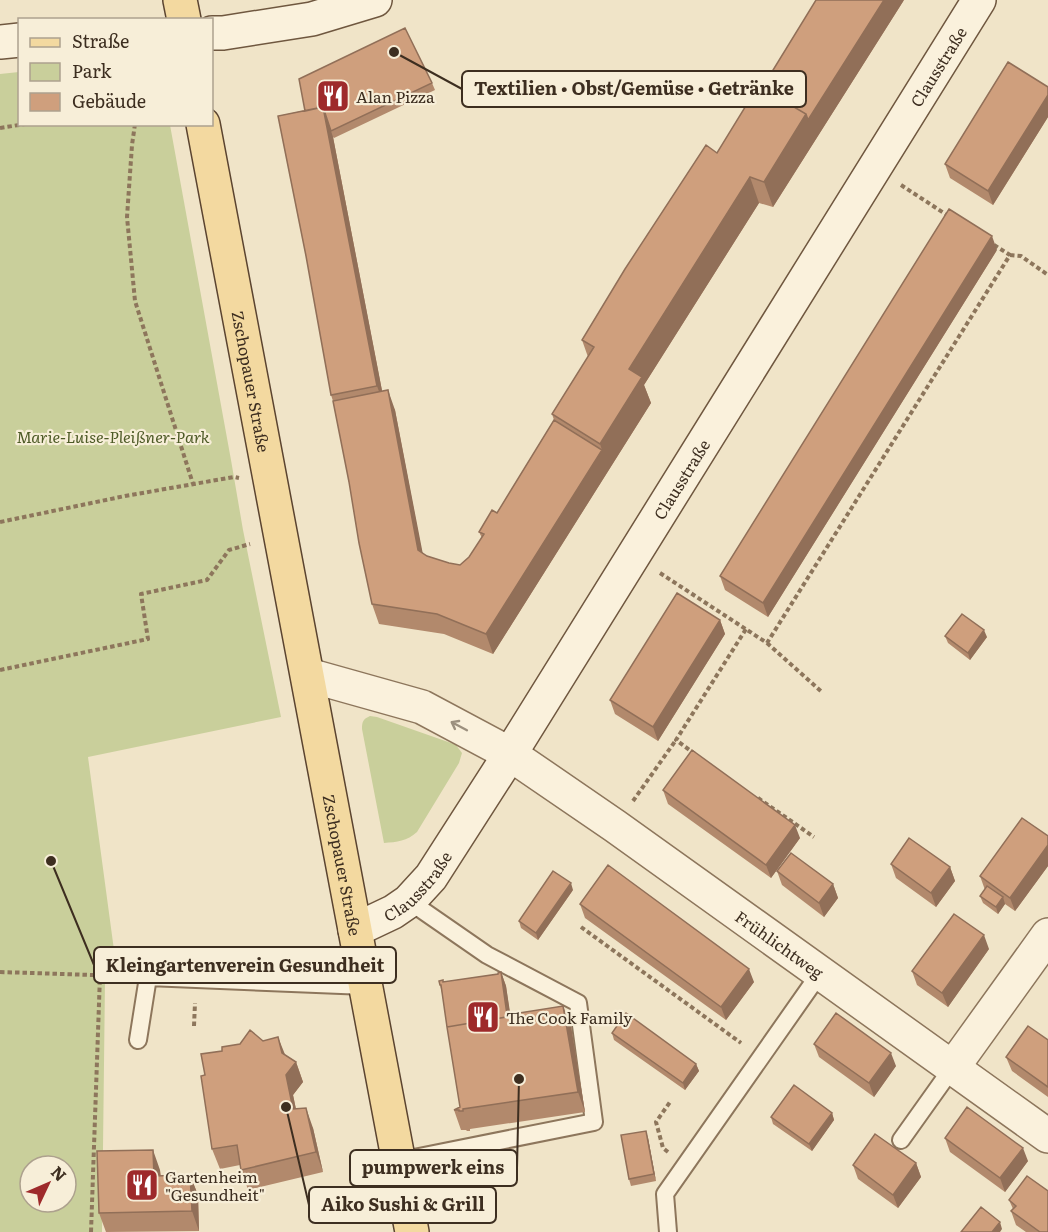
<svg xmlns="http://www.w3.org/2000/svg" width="1048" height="1232" font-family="Literata,serif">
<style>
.green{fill:#c9cf9b;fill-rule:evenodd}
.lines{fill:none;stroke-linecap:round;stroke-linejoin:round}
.service-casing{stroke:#8d765c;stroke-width:20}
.minor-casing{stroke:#8d765c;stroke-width:36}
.secondary-casing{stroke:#6f573f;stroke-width:36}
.primary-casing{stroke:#5b4430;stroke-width:36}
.path{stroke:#8d765c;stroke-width:4;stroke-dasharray:4.5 3;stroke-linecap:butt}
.service{stroke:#faf1dc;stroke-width:16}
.minor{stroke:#faf1dc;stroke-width:33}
.secondary{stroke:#faf1dc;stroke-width:33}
.primary{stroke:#f3d9a0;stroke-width:33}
.wall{fill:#b2896c}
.shaded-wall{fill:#916f58}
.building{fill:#cf9f7d;stroke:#916f58;stroke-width:1.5}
.oneway{stroke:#9c907e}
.labels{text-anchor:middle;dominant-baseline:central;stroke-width:4.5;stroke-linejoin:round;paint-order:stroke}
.street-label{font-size:16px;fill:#3d2e20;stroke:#f7eed8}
.poi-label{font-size:16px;fill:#3d2e20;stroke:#f7eed8;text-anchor:start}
.park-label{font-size:16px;font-style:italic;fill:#4d5a26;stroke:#f7eed8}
.leader{fill:none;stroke:#3d2e20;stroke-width:2}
.callout-dot{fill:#3d2e20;stroke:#f7eed8;stroke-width:2}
.callout{fill:#f7eed8;stroke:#3d2e20;stroke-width:2}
.callout-label{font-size:18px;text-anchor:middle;font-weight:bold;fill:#3d2e20}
</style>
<rect width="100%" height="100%" fill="#f0e4c8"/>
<path class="green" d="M19 72 20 124 170 125 231 460 243 530 281 717 88 757 116 965V973L105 980 102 1232H0V74ZM30 1166H66V1202H30Z
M370 716 377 717 451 743 456 745 462 753 459 763 417 832C407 841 397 842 384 843L362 729C362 722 363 719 370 716Z"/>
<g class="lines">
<defs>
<path id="service" d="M138 1040 148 977 366 986
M901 1140 953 1067
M399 1161 594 1122 578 1003 487 955 409 901
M668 1232 665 1194 820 973"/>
<g id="minor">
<path id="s1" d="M308 675 422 707 510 754 615 826 1048 1136"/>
<path d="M953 1067 1048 935"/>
</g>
<g id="secondary">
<path d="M212 33H223L312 19 375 0"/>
<path d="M0 42 20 40"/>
<path id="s2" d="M355 930 393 912 409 901 431 877 510 754 979 0"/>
</g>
<g id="primary">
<path d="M180 0 184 20"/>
<path id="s3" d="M203 124 412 1232"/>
</g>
</defs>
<use href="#service" class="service-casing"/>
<use href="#minor" class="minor-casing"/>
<use href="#secondary" class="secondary-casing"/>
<use href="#primary" class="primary-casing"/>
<path class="path" d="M135 124 132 145 127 217 135 301 193 484
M0 128 25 124
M901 185 950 217
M1010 255 1021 256 1048 275
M0 522 125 496 234 477 239 478
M660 573 767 643 1010 255 994 245
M767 643 822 692
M0 670 148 639 141 594 207 580 229 550 250 544
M695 754 676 740 746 629
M758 798 814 837
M633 801 676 740
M581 927 741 1043
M0 972 125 976
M194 1026 195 1003
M668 1152 663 1148 656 1122 670 1102
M91 1232 100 975"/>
<use href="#service" class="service"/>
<use href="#minor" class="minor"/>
<use href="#secondary" class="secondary"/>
<use href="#primary" class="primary"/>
</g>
<path class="wall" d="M904 0 773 207 759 203 644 385 651 403 493 654 444 634 379 624 372 604 349 482 333 401 331 395 306 256 278 116 432 83 435 90 334 138 333 137 382 391 395 410 422 553 427 556 449 563 460 565 469 557 482 538 479 532 497 513 554 420 552 414 588 357 582 340 717 153 762 88Z
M1048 87V117L993 205 950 178 945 164Z
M997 250 768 617 725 590 720 576Z
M720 620 725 634 658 741 615 714 610 700Z
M945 636 987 637 970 660 948 643Z
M663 790 800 838 771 878 668 804Z
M1048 836V866L1015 911 1005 904 998 914 983 903 980 896 985 890 980 876Z
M891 864 950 867 955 881 936 907 896 878Z
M777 871 833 884 838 898 824 917 782 885Z
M573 890 538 940 521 928 519 921Z
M580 904 754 982 726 1020 585 918Z
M989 949 948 1007 917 985 912 971Z
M501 972 506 986 510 1015 571 1026 585 1112 470 1129V1131H467L466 1130H461L454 1110 460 1107 442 993 440 985 443 982 498 974Z
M612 1033 696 1064 699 1071 685 1090 614 1040Z
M1048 1040V1097L1012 1071 1006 1057Z
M263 1041 296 1062 303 1082 293 1095 296 1109 313 1128 323 1172 248 1190 240 1165 220 1169 212 1149 205 1075Z
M814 1044 896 1066 874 1097 819 1057Z
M832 1113 834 1120 812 1151 773 1124 771 1117Z
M648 1138 656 1181 631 1186 629 1179Z
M945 1138 1028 1161 1005 1192 950 1152Z
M916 1163 921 1177 898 1208 858 1179 853 1165Z
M160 1170 161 1176 190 1175 198 1195 199 1231 106 1232 99 1213Z
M1009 1200 1048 1232H1026L1016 1225 1011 1211 1013 1209Z"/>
<path class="shaded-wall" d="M884 0H904L773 207 764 182 806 114Z
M1048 95V117L993 205 988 191Z
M323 107 333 137 386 411 377 386Z
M750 177 759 203 644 385 651 403 493 654 486 634 602 450 600 444 629 369Z
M992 236 997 250 768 617 763 603Z
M388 390 395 410 426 570 418 550Z
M720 620 725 634 658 741 653 727Z
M984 630 987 637 970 660 968 653Z
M795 825 800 838 771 878 766 865Z
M1048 845V866L1015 911 1010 898Z
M950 867 955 881 936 907 931 893Z
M571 883 573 890 538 940 536 933Z
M833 884 838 898 824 917 819 903Z
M1003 897 1005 904 998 914 996 907Z
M984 935 989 949 948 1007 942 993Z
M749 969 754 982 726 1020 721 1007Z
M501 972 506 986 514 1038 509 1024Z
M563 1006 571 1026 585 1112 578 1092Z
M278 1037 286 1057 296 1062 303 1082 293 1095 300 1129 293 1109Z
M891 1053 896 1066 874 1097 869 1083Z
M696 1064 699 1071 685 1090 683 1083Z
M306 1108 313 1128 323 1172 316 1152Z
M832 1113 834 1120 812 1151 809 1144Z
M646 1131 648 1138 656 1181 654 1174Z
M1023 1148 1028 1161 1005 1192 1000 1178Z
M153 1150 160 1170 161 1196 154 1176Z
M916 1163 921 1177 898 1208 893 1195Z
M190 1175 198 1195 199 1231 192 1211Z
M1000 1222 1002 1229 1000 1232H992Z"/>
<path class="building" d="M816 0H884L808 120 806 114 762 88Z
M405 28 432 83 331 131 323 107 305 111 299 79Z
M1008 62 1048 87V95L988 191 945 164Z
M758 86 806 114 764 182 750 177 629 369 642 377 600 444 552 414 594 347 582 340 625 269 706 145 717 153Z
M323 107 377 386 331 395 306 256 278 116Z
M949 209 992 236 763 603 720 576Z
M388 390 418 550 427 556 449 563 460 565 469 557 484 534 479 532 492 510 497 513 554 420 602 450 486 634 437 614 372 604 359 543 349 482 333 401Z
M677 593 720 620 653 727 610 700Z
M962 614 984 630 968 653 945 636Z
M692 750 795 825 766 865 663 790Z
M1022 818 1048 836V845L1010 898 980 876Z
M909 838 950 867 931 893 891 864Z
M791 853 833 884 819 903 777 871Z
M608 865 749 969 721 1007 580 904Z
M553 871 571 883 536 933 519 921Z
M987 886 1003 897 996 907 980 896Z
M954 914 984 935 942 993 912 971Z
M501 972 507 1015H506V1017L447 1027 441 985H440L439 981 443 980V982L498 974V973Z
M563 1006 578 1092 463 1109V1111H459V1110H454L460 1107 447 1027 506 1017V1015Z
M626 1013 696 1064 683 1083 612 1033Z
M836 1013 891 1053 869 1083 814 1044Z
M1028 1026 1048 1040V1087L1006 1057Z
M250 1030 263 1041 278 1037 282 1053 296 1062 286 1075 293 1109 306 1108 316 1152 241 1170 237 1145 212 1149 201 1076 205 1075 201 1054 222 1051V1047L240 1044Z
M794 1085 832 1113 809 1144 771 1117Z
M967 1107 1023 1148 1000 1178 945 1138Z
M646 1131 654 1174 629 1179 621 1135Z
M875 1134 916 1163 893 1195 853 1165Z
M153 1150 154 1176 190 1175 192 1211 99 1213 97 1151Z
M1027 1176 1048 1191V1232H1040L1011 1211 1016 1206 1009 1200Z
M981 1207 1000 1222 992 1232H961Z"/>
<defs><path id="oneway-shaft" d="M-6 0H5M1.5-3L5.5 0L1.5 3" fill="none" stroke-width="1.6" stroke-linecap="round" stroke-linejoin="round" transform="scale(1.5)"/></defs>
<use class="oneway" href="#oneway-shaft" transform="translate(459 726) rotate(-152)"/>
<defs>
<symbol id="restaurant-square" viewBox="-11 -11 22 22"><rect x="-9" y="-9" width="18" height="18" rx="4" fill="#9e2a2b" stroke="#f7eed8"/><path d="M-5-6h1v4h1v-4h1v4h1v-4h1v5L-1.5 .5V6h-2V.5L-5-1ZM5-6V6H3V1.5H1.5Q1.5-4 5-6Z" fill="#fff"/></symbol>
</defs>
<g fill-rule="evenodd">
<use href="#restaurant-square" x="314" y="77" width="38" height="38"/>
<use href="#restaurant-square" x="464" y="998" width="38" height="38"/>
<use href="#restaurant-square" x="123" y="1166" width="38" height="38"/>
</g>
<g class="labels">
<g class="street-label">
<text stroke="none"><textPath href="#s2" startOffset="1050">Clausstraße</textPath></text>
<text stroke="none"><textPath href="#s3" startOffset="262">Zschopauer Straße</textPath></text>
<text stroke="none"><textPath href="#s2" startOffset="564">Clausstraße</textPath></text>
<text stroke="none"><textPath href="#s3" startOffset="754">Zschopauer Straße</textPath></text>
<text stroke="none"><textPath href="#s2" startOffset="78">Clausstraße</textPath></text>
<text stroke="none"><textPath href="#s1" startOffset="548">Frühlichtweg</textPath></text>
</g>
<g class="poi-label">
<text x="356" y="96">Alan Pizza</text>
<text x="506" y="1017">The Cook Family</text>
<text x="165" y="1176">Gartenheim<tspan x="165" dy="18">"Gesundheit"</tspan></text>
</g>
<g class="park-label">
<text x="113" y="436">Marie-Luise-Pleißner-Park</text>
</g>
</g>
<path class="leader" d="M394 52L462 89M51 861L94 965M519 1079L517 1168M286 1107L309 1205"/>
<g class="callout-dot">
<circle cx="394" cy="52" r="6"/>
<circle cx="51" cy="861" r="6"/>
<circle cx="519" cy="1079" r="6"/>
<circle cx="286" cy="1107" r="6"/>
</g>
<g class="callout">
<rect x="462" y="71" width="344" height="36" rx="6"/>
<rect x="94" y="947" width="302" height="36" rx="6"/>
<rect x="350" y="1150" width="167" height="36" rx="6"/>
<rect x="309" y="1187" width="187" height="36" rx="6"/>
</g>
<g class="callout-label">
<text x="634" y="95">Textilien • Obst/Gemüse • Getränke</text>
<text x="245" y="972">Kleingartenverein Gesundheit</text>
<text x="433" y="1174">pumpwerk eins</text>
<text x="403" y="1211">Aiko Sushi &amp; Grill</text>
</g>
<rect x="18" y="18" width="195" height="108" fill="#f7eed8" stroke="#ada18e" stroke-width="1.5"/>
<rect x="30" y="38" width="30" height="9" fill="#f3d9a0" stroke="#ada18e" stroke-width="1.5"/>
<text x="72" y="48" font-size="18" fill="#3d2e20">Straße</text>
<rect x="30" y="63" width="30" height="18" fill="#c9cf9b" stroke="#ada18e" stroke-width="1.5"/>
<text x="72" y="78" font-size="18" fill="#3d2e20">Park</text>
<rect x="30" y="93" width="30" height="18" fill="#cf9f7d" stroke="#ada18e" stroke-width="1.5"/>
<text x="72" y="108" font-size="18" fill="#3d2e20">Gebäude</text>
<g transform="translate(48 1184) rotate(46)"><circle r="28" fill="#f7eed8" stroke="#ada18e" stroke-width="1.5"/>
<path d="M0-4.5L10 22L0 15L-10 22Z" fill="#9e2a2b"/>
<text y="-9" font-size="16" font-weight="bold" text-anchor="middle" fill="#3d2e20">N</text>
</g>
</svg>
